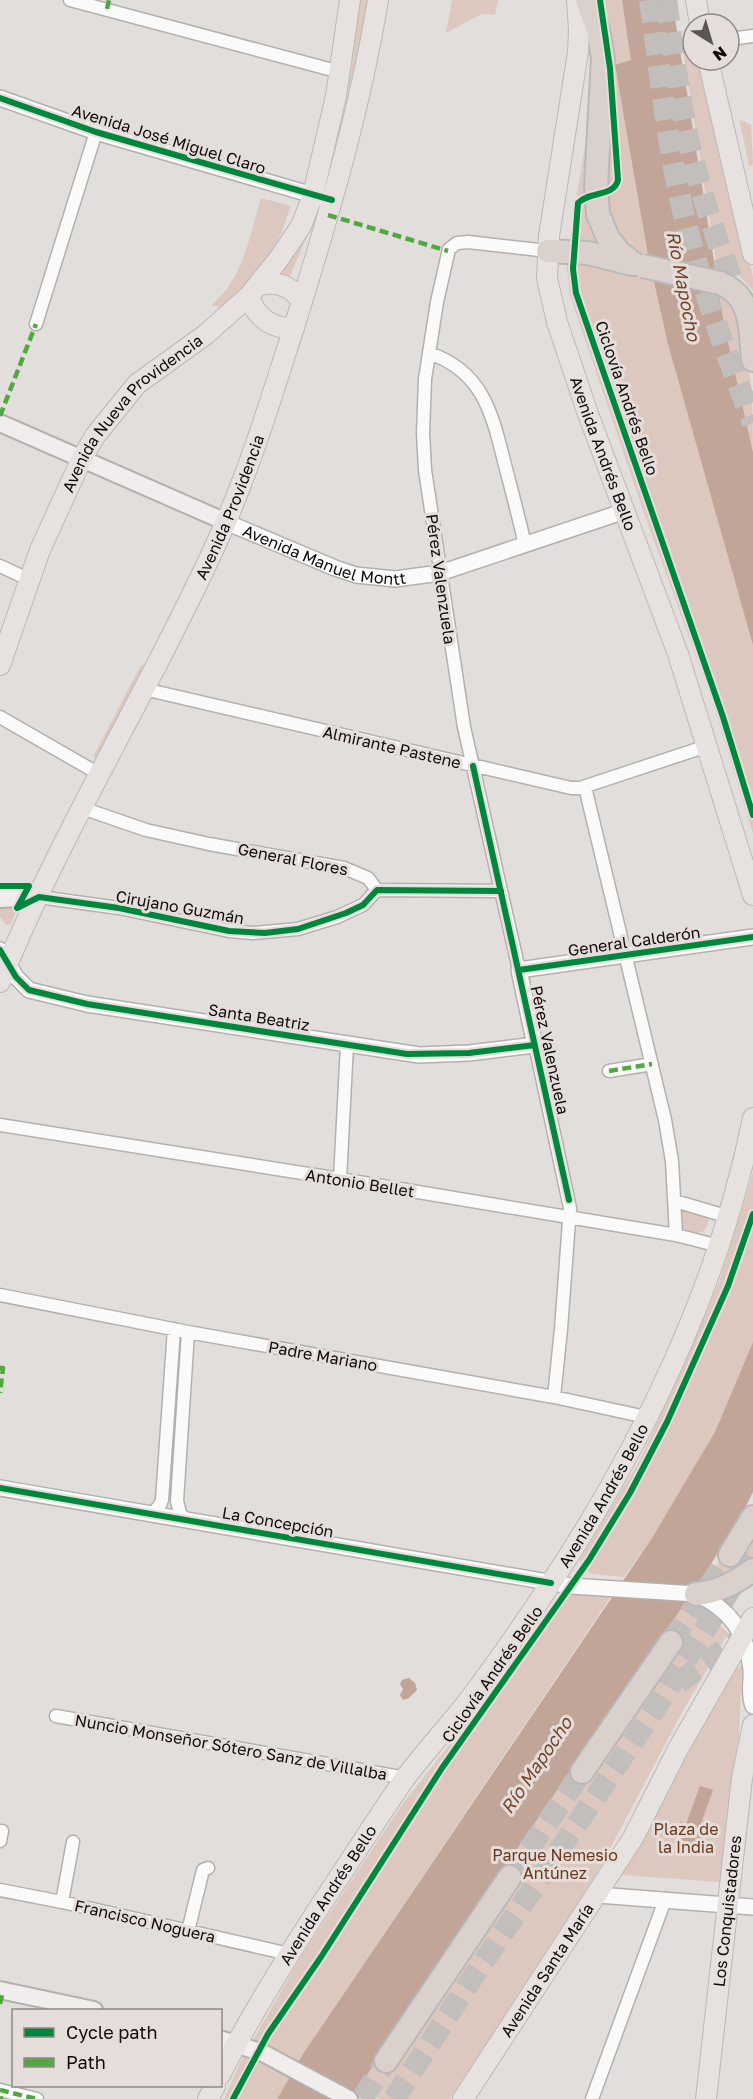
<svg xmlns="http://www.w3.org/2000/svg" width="753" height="2099" font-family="'Golos Text',sans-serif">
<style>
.green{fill:#dcc8be}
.water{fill:#c0a598}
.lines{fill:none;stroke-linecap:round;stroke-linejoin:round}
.motorway-tunnel{stroke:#c2bebc;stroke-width:22;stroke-dasharray:22 11;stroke-linecap:butt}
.minor-casing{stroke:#b3b0ae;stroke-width:15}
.tertiary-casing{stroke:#b3b0ae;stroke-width:18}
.secondary-casing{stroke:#b3b0ae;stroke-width:20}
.primary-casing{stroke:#bbb9b8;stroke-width:22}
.motorway-casing{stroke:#bbb9b8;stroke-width:26}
.minor{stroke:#fbfafa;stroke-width:12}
.tertiary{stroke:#fbfafa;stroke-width:15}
.secondary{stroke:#f0edec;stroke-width:16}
.primary{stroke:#e7e1df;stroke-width:20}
.motorway{stroke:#dad1cd;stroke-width:22}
.motorway-bridge-casing{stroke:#bbb9b8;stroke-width:26;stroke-linecap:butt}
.motorway-bridge{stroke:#dad1cd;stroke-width:22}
.quiet{stroke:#51a841;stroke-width:4.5;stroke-dasharray:9 4.5;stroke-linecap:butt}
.cycleway-casing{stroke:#e5ddd9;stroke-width:10}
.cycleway{stroke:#00873e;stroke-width:6}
.labels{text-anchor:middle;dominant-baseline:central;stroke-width:6;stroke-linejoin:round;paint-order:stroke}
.street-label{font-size:16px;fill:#0e0b0a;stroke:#e5ddd9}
.park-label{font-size:16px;fill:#6a381d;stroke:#e5ddd9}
.water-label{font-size:18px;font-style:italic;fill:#78452a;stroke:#e5ddd9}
</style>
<rect width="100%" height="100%" fill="#e2dedc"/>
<path class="green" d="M360 0H368L365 21 329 173H327L351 72Z
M452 0H498L495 15 482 14 446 33Z
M605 0H670L689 101 720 295C723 297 726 297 729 299 753 317 753 420 753 452L727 341 753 471V834L713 703 643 510 570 295 566 260 597 75 615 65Z
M693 45V60H702L753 277V291C745 278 732 271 717 266L682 46Z
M739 119 751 125 753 164 751 166H749Z
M261 198 291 206C287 216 284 228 279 238 267 265 243 286 221 307L211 305C243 281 250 234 261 198Z
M311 222H313L288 281 275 278 296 250Z
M141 665 144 666 96 758 93 757Z
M0 904H15L18 907 11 923 8 925 5 924 0 916Z
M753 1172V1342L720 1420 753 1487 278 2099 630 1578 699 1462 652 1538 624 1577 593 1574 583 1569 580 1560 641 1458 692 1345 719 1282Z
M682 1209 707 1217 709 1220 705 1230C697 1236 687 1233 680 1227L679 1212Z
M753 1538V1561L716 1580 708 1579 724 1553Z
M563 1590 612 1595 303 2054 277 2099H224L240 2063 302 1955 404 1802 477 1710Z
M684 1605 715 1621 728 1633 680 1716 602 1864 579 1903 450 2099H380L357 2088 379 2056 396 2067 519 1884 502 1871Z
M742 1665 739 1735 720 1882 621 1875 687 1749 731 1673Z"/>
<path class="water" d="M622 0H672L724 325 753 452V645L668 344 648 255 615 65 631 60Z
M753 1342V1492L745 1508 705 1574 502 1871 351 2099H277L303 2054 652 1538 715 1432Z
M409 1678 415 1683 417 1690 409 1698 403 1700 400 1695 403 1689 400 1684 402 1680Z
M700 1786 713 1790 699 1829 705 1832 700 1847 674 1837 680 1822 686 1824Z"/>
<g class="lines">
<path class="motorway-tunnel" d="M650 0C660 71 667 142 683 211 700 284 726 353 753 423
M666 0C673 50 679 101 691 151 703 203 722 254 741 304
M671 1642 730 1555
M679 1683 695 1670 749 1633
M510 1877 582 1772
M362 2099 386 2061
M394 2099 469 1983 655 1709 753 1553"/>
<defs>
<path id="minor" d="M70 0 340 72
M729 39 753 36
M36 324 96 132
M429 353C484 372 492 414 505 465 512 492 519 518 525 545
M0 566 28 579
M144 689 571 788H580L707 746
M0 717 99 774
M585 787 665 1120 672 1161 676 1235
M82 808 146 830 209 844 344 868 368 878 377 890
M377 890 501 891
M39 897 119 908 229 931 253 933 298 929 337 917 363 905 377 890
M519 970 464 727 425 470 423 433 425 379 437 302 449 249 457 243 468 242 548 251
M535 1045 570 1208 561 1329 554 1397
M609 1071 652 1064
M0 1125 340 1179 676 1235 719 1246
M340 1179 347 1045
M675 1201 729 1217
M0 1295 188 1332 554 1397 646 1417
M153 1513 160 1505 162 1500 174 1329
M185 1519 180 1513 177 1501 188 1332
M56 1716 406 1778
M0 1841 2 1831
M0 1890 62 1902 289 1954
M62 1902 73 1842
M188 1931 203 1870 208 1868
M0 2090 37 2099
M592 2099 665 1900"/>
<g id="tertiary">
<path d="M0 98 96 132 323 198"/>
<path id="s1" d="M226 522 335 568 356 575 395 579 440 573 625 511"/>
<path d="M0 950 16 977 29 990 87 1004 419 1055 469 1053 535 1045 519 970 753 937"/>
<path d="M0 1488 571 1586 696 1594C729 1608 747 1633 751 1669 752 1682 748 1693 753 1706"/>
<path d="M598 1895 753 1907"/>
</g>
<path id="secondary" d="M0 423 226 522
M0 899 39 897
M0 1990 94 2010
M220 2039 263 2053 349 2099"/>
<g id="primary">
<path id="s2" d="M577 0 579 30 578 52 549 236 547 278 557 322 588 414 678 654 753 895"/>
<path d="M696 0 700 24"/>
<path d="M708 60 753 254"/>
<path d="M260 285C277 281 291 286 302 301"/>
<path d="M249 296C255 317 272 329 294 328"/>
<path id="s3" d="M0 665 40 550 82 458 95 436 137 384 205 335 249 296 278 260 301 226 313 195 336 96 350 0"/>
<path id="s4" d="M0 982C64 825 156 680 225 524 253 459 273 392 295 324 328 218 360 110 378 0"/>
<path id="s5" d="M220 2075C252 2012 290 1952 328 1894 354 1855 379 1816 405 1778 424 1753 445 1730 465 1705 495 1666 524 1624 551 1583 644 1443 720 1283 753 1118"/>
<path d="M208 2099 215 2086"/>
<path id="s6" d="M463 2099 633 1838 678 1749 753 1618"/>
<path id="s7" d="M706 2099 742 1778 753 1725"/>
</g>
<path id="motorway" d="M587 0 598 30 603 58 596 186 598 214 608 238 620 253 634 264
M548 251 588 253 632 264
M720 283C753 296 750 329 753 360
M730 1555 753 1517
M696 1594C719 1592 734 1583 753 1570
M582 1772 671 1642
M386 2061 510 1877"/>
</defs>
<use href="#minor" class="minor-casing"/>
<use href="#tertiary" class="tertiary-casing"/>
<use href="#secondary" class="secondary-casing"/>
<use href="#primary" class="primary-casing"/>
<use href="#motorway" class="motorway-casing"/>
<use href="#minor" class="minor"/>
<use href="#tertiary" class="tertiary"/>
<use href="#secondary" class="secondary"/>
<use href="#primary" class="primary"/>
<use href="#motorway" class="motorway"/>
<defs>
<path id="motorway-bridge" d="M643 266 720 283"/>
</defs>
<use href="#motorway-bridge" class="motorway-bridge-casing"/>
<use href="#motorway-bridge" class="motorway-bridge"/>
<path class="quiet" d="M107 9 109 0
M328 215 448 251
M0 416 36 324
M609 1071 652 1064
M0 1368H3L0 1393
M0 2004 3 1991
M0 2090 37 2099
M0 2098 3 2099"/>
<defs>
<path id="cycleway" d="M600 0 610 68 618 180C614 197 589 191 578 203L573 269 576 293 723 717 753 815
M0 98 96 132 332 200
M473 766 569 1200
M0 886H29L17 908 39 897 119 908 229 931 265 933 298 929 346 913 363 905 377 890 501 891
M0 950 16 977 29 990 87 1004 407 1054 469 1053 535 1045
M519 970 753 937
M0 1488 551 1583
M233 2099 268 2034 321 1957 442 1768 589 1560 630 1493 667 1422 728 1286 753 1214"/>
</defs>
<use href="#cycleway" class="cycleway-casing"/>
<use href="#cycleway" class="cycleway"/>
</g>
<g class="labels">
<g class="street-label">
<text transform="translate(169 139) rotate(17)">Avenida José Miguel Claro</text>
<text transform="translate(627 398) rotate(71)">Ciclovía Andrés Bello</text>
<text stroke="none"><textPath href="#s3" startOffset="290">Avenida Nueva Providencia</textPath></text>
<text stroke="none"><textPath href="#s2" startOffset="465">Avenida Andrés Bello</textPath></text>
<text stroke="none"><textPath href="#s4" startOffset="528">Avenida Providencia</textPath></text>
<text stroke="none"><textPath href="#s1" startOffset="105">Avenida Manuel Montt</textPath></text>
<text transform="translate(441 579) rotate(82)">Pérez Valenzuela</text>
<text transform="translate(392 747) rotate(13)">Almirante Pastene</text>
<text transform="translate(293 859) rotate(11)">General Flores</text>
<text transform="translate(180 907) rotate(10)">Cirujano Guzmán</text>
<text transform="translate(634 941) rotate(-8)">General Calderón</text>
<text transform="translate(259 1017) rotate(9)">Santa Beatriz</text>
<text transform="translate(550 1050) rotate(78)">Pérez Valenzuela</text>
<text transform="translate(360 1183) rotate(9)">Antonio Bellet</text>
<text transform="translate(323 1356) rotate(10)">Padre Mariano</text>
<text stroke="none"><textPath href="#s5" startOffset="696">Avenida Andrés Bello</textPath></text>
<text transform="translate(278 1522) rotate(10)">La Concepción</text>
<text transform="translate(492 1674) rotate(-55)">Ciclovía Andrés Bello</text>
<text transform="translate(231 1747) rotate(10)">Nuncio Monseñor Sótero Sanz de Villalba</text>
<text stroke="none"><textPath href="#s5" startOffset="210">Avenida Andrés Bello</textPath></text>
<text stroke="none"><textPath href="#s7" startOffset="189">Los Conquistadores</textPath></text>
<text transform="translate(145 1921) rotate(13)">Francisco Noguera</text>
<text stroke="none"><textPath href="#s6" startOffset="154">Avenida Santa María</textPath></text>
</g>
<g class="park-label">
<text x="686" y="1829">Plaza de<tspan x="686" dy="18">la India</tspan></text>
<text x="555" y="1855">Parque Nemesio<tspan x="555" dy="18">Antúnez</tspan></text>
</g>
<g class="water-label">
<text transform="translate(684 286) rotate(79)">Río Mapocho</text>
<text transform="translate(536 1765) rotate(-56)">Río Mapocho</text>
</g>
</g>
<rect x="12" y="2009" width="210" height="78" fill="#e5ddd9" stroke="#8f8986" stroke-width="1.5"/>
<rect x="24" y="2028" width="30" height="9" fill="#00873e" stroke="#8f8986" stroke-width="1.5"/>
<text x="66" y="2039" font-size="18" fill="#0e0b0a">Cycle path</text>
<rect x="24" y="2058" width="30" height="9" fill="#51a841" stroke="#8f8986" stroke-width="1.5"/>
<text x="66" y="2069" font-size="18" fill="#0e0b0a">Path</text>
<g transform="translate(711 42) rotate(143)"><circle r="28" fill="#e5ddd9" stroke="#8f8986" stroke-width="1.5"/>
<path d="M0-4.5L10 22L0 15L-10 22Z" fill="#585554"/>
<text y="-9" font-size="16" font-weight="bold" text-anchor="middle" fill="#0e0b0a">N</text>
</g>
</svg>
